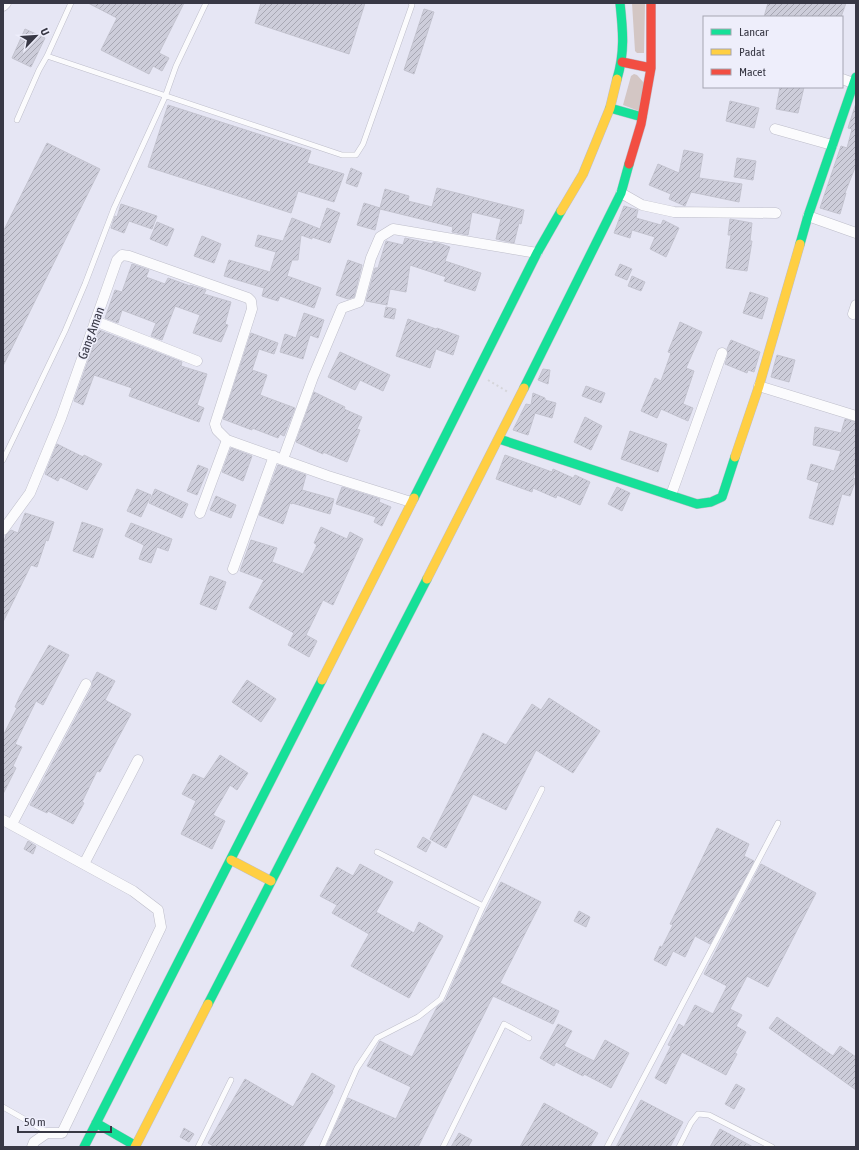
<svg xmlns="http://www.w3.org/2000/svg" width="859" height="1150" font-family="'Asap Condensed',sans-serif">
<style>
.green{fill:#d3c6c4}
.building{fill:url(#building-hatch);stroke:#c3c3cf}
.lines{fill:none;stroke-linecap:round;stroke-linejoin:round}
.lane-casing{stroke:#bebeca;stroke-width:6}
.street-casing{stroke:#bebeca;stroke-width:11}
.fast-casing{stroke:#bebeca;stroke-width:10}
.slow-casing{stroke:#bebeca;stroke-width:10}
.jam-casing{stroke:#bebeca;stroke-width:10}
.path{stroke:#d5d5da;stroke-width:2;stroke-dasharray:2 3;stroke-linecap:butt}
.lane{stroke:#fbfbfd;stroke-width:5}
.street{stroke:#fbfbfd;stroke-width:10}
.fast{stroke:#16e098;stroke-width:9}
.slow{stroke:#ffcf43;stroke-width:9}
.jam{stroke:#f24e42;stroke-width:9}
.labels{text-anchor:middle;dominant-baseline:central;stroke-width:3;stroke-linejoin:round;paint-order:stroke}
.street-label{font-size:13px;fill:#383845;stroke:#eeeefb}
</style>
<defs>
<pattern id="building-hatch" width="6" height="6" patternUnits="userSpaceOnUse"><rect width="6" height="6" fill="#cdcdda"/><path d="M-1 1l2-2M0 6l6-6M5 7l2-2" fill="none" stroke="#a7a7b3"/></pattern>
</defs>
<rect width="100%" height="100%" fill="#e6e6f4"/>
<path class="green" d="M632 3H645L644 53H637L635 51Z
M634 74 637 75 644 83 639 111 623 105 631 76Z"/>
<path class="building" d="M88 3H184L159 53 169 58 162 71 153 66 149 74 101 50 117 18Z
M261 3H365L349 54 255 23Z
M768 3H846L841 17H764Z
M424 9 434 12 414 74 404 70Z
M25 29 45 38 31 67 12 58Z
M780 87H804L798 113 776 109Z
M730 101 759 108 754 128 726 121Z
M856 103V165L845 193H846L840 214 820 208 841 146 847 148 852 129 848 128Z
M168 105 311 151 307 163 344 174 334 202 298 191 291 213 148 167Z
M47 143 100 169 3 366V232Z
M684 150 703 154 699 178 742 184 739 202 691 192 685 206 669 199 671 194 649 185 658 164 679 173Z
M737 158 756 161 753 180 734 177Z
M351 168 362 173 357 187 346 183Z
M437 188 524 210 521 224 519 223 514 243 496 239 501 219 472 212 468 235 452 232 453 227 380 209 375 230 357 225 364 203 380 208 385 189 409 196 408 201 432 207Z
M121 204 157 216 152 229 129 221 124 233 111 228 115 216 117 217Z
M624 206 638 210 636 218 661 225 663 220 679 228 666 257 650 249 655 237 632 230 630 238 614 233Z
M327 208 340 213 330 243 312 237V239L301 235 298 260H292L287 276 321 288 314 308 280 296 278 301 262 296 264 288 224 276 229 260 270 272 276 252 255 246 258 235 283 241 292 218 320 229Z
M730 219 752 223 750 241H752L747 271 726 268 731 235H728Z
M157 222 174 229 167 246 150 239Z
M202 236 221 244 214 263 194 256Z
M405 238 433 244V242L441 244 450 247 445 261 481 273 475 291 444 281 446 277 410 265 406 292 390 289 387 305 366 301 375 268H378L386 241 403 245Z
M348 260 362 265 354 297 348 299 336 295Z
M132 264 149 270 146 277 165 284 168 278 190 286V285L206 290 204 294 231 302 225 324 228 325 221 342 193 333 200 315 175 306 162 340 151 336 156 323 122 310 118 323 105 318 115 290 122 292Z
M620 264 632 269 627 280 615 275Z
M632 276 645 282 641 291 628 286Z
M750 292 768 298 762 319 743 313Z
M386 307 396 309 394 319 384 317Z
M304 313 324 320 318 338 310 335 303 359 280 352 285 334 296 338Z
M408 319 436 329 437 328 459 336 453 355 436 349 430 368 396 356Z
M680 322 702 332 686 368 694 371 683 404 693 408 688 421 661 409 657 418 641 411 655 378 661 381 671 353 668 352Z
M99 330 182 362 181 366 207 374 197 405 204 408 199 422 129 396 132 388 94 375 83 405 74 401Z
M251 333 278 343 274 354 259 349 252 370 267 375 260 395 295 408 284 436 280 434 278 438 252 428V430L223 419Z
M731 340 760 352 754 372 748 370 747 373 725 364 728 355 727 349Z
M340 352 390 375 383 391 360 380 355 390 328 377Z
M777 355 795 360 789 382 771 377Z
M543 369 550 370 548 384 538 380Z
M586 386 605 393 601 403 582 396Z
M314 392 345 407 344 409 362 417 357 429 360 430 347 462 323 452V454L296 442Z
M533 393 545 398V400L556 403 552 418 535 413 528 435 513 430 526 404 531 405Z
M585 417 602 426 591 450 574 442Z
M845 419 856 422V468L853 478 856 479 850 496 842 494 833 525 809 518 819 483 807 479 811 464 834 471 841 451 813 445 815 427 841 433Z
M630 431 667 444 658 472 621 459Z
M57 444 83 457 84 455 102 464 87 490 60 477 58 481 45 474Z
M231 448 252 456 243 481 222 472Z
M505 455 552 472 553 469 573 478 575 475 590 482 580 505 557 495 556 498 533 488 532 492 496 479Z
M198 465 208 469 197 495 187 491Z
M278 465 306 475 302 490 334 499 330 514 292 503V504L290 503 283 524 259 515Z
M342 487 380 499 379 502 391 507 382 526 374 522 376 517 336 504Z
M617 487 630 493 622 511 608 504Z
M137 489 151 495 141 517 127 511Z
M155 489 188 504 182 518 149 503Z
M216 496 236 505 231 518 210 510Z
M25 513 54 522 48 541 46 540 37 567 31 565 3 622V545L6 535 11 530 18 533Z
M82 522 103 529 93 558 73 551Z
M131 523 172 539 168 551 157 547 151 563 139 559 144 545 125 536Z
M321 527 347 539 350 532 363 539 333 605 323 600 306 635 317 641 309 657 288 645 294 633 249 608 264 580 240 571 251 540 277 548 272 562 303 574 317 545 314 543Z
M210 576 226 582 216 610 200 604Z
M49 645 69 655 43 705 36 701 15 744 22 747 13 766 16 768 3 794V736L17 708 15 707 20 696Z
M97 672 115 681 105 700 131 714 100 772 97 771 82 802 84 803 73 824 48 811 47 813 30 805 92 687V682Z
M247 680 276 699 261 722 232 702Z
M549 698 600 731 573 773 536 750 506 810 473 794 446 848 430 839 483 733 506 745 532 704 541 710Z
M220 755 248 773 237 790 230 785 213 815 225 821 212 849 181 834 196 801 182 794 193 774 204 779Z
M717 828 749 844 744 856 754 861 710 944 695 936 685 957 673 951 666 966 654 960 660 946 662 947 673 925 670 924Z
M423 837 431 842 426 852 417 847Z
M28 841 36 846 33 854 24 849Z
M360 864 393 882 376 912 414 933 419 922 443 936 409 998 351 966 369 934 332 913 337 905 320 896 337 867 353 876Z
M761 864 816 893 768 987 747 976 730 1009 742 1015 736 1026 746 1032 735 1053 737 1054 726 1075 682 1052 666 1084 655 1078 671 1046 668 1045 679 1024 684 1027 695 1005 713 1014 727 986 704 974Z
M501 882 541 902 500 983 559 1011 553 1024 493 996 418 1147H326L348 1098 396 1119 411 1087 367 1066 380 1041 412 1057 437 1007 445 1001 477 928Z
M579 911 590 917 586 927 574 921Z
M777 1017 833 1056 840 1046 856 1057V1090L769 1028Z
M558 1024 572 1031 564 1046 594 1061 605 1040 629 1053 611 1088 584 1074 583 1076 556 1062 554 1066 540 1058Z
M312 1073 335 1086 332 1091 333 1092 302 1147H215L208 1143 245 1079 293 1107Z
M736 1084 745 1089 734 1109 725 1104Z
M641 1100 683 1122 670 1147H616Z
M544 1103 598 1133 590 1147H520Z
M184 1128 194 1134 189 1142 180 1137Z
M720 1129 753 1147H710Z
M459 1133 472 1140 468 1147H451Z"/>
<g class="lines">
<defs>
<path id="lane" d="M47 56 71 3
M17 120 39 70 47 56 342 155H356L363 144 412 5 411 3
M3 460 65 331 85 284 114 208 165 97 176 66 206 3
M377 852 483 906
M3 1107 47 1132
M198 1147 231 1080
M322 1147 357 1068 377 1038 418 1017 441 999 483 906 542 789
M443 1147 504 1024 529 1038
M607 1147 778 823
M679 1147 691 1123 698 1114 709 1115 772 1147"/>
<path id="street" d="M3 6 6 3
M842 79 856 84
M775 129 832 145
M621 193 642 205 674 212 776 213
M808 216 856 233
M853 314 856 305
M95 321 197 361
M759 386 856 416
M283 459 313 377 342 308 359 302 371 258 380 237 393 229 537 253
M671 495 722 353
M200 513 227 440
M3 530 30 493 61 418 117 260 122 255 129 256 248 298 251 301 252 309 215 424 217 430 227 440 328 476 411 502
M233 569 274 456
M3 820 133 891 158 910 161 927 62 1133H47L34 1142 32 1147
M12 824 86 684
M84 864 138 760"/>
<path id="fast" d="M617 79C625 52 623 31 620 3
M610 108 642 117
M800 244 808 216 856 77
M524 388 621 193 629 164
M499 439 697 504 711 502 722 497 735 457
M414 498 537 253 561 211
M208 1004 427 579
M96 1123 136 1146
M84 1147 322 680"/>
<path id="slow" d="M561 211 583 174 610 108 617 79
M735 457 759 386 800 244
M427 579 524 388
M322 680 414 498
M231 860 271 881
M135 1147 208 1004"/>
<path id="jam" d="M622 62 651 68
M629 164 641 124 651 68V3"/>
</defs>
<use href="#lane" class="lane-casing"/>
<use href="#street" class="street-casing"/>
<use href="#fast" class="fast-casing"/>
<use href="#slow" class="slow-casing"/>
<use href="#jam" class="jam-casing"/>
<path class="path" d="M488 380 508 392"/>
<use href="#lane" class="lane"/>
<use href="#street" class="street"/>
<use href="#fast" class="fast"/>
<use href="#slow" class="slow"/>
<use href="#jam" class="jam"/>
</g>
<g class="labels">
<g class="street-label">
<text transform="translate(91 333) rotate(-70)">Gang Aman</text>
</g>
</g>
<rect width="859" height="1150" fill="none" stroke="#383845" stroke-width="8"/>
<rect x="703" y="16" width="140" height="72" fill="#eeeefb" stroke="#a5a5b2"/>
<rect x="711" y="29" width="20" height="6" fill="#16e098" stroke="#a5a5b2"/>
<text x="739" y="36" font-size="12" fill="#383845">Lancar</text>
<rect x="711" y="49" width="20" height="6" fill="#ffcf43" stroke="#a5a5b2"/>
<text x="739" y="56" font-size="12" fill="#383845">Padat</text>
<rect x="711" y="69" width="20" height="6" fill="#f24e42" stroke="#a5a5b2"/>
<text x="739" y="76" font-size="12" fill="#383845">Macet</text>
<g transform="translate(36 36) rotate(65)" stroke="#eeeefb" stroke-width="3" paint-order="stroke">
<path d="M0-3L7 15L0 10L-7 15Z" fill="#383845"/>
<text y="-6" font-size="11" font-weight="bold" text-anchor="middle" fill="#383845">U</text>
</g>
<path d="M18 1126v6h93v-6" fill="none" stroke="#383845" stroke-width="2"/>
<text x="24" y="1126" font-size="12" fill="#383845" stroke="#eeeefb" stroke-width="3" paint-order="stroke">50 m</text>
</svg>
